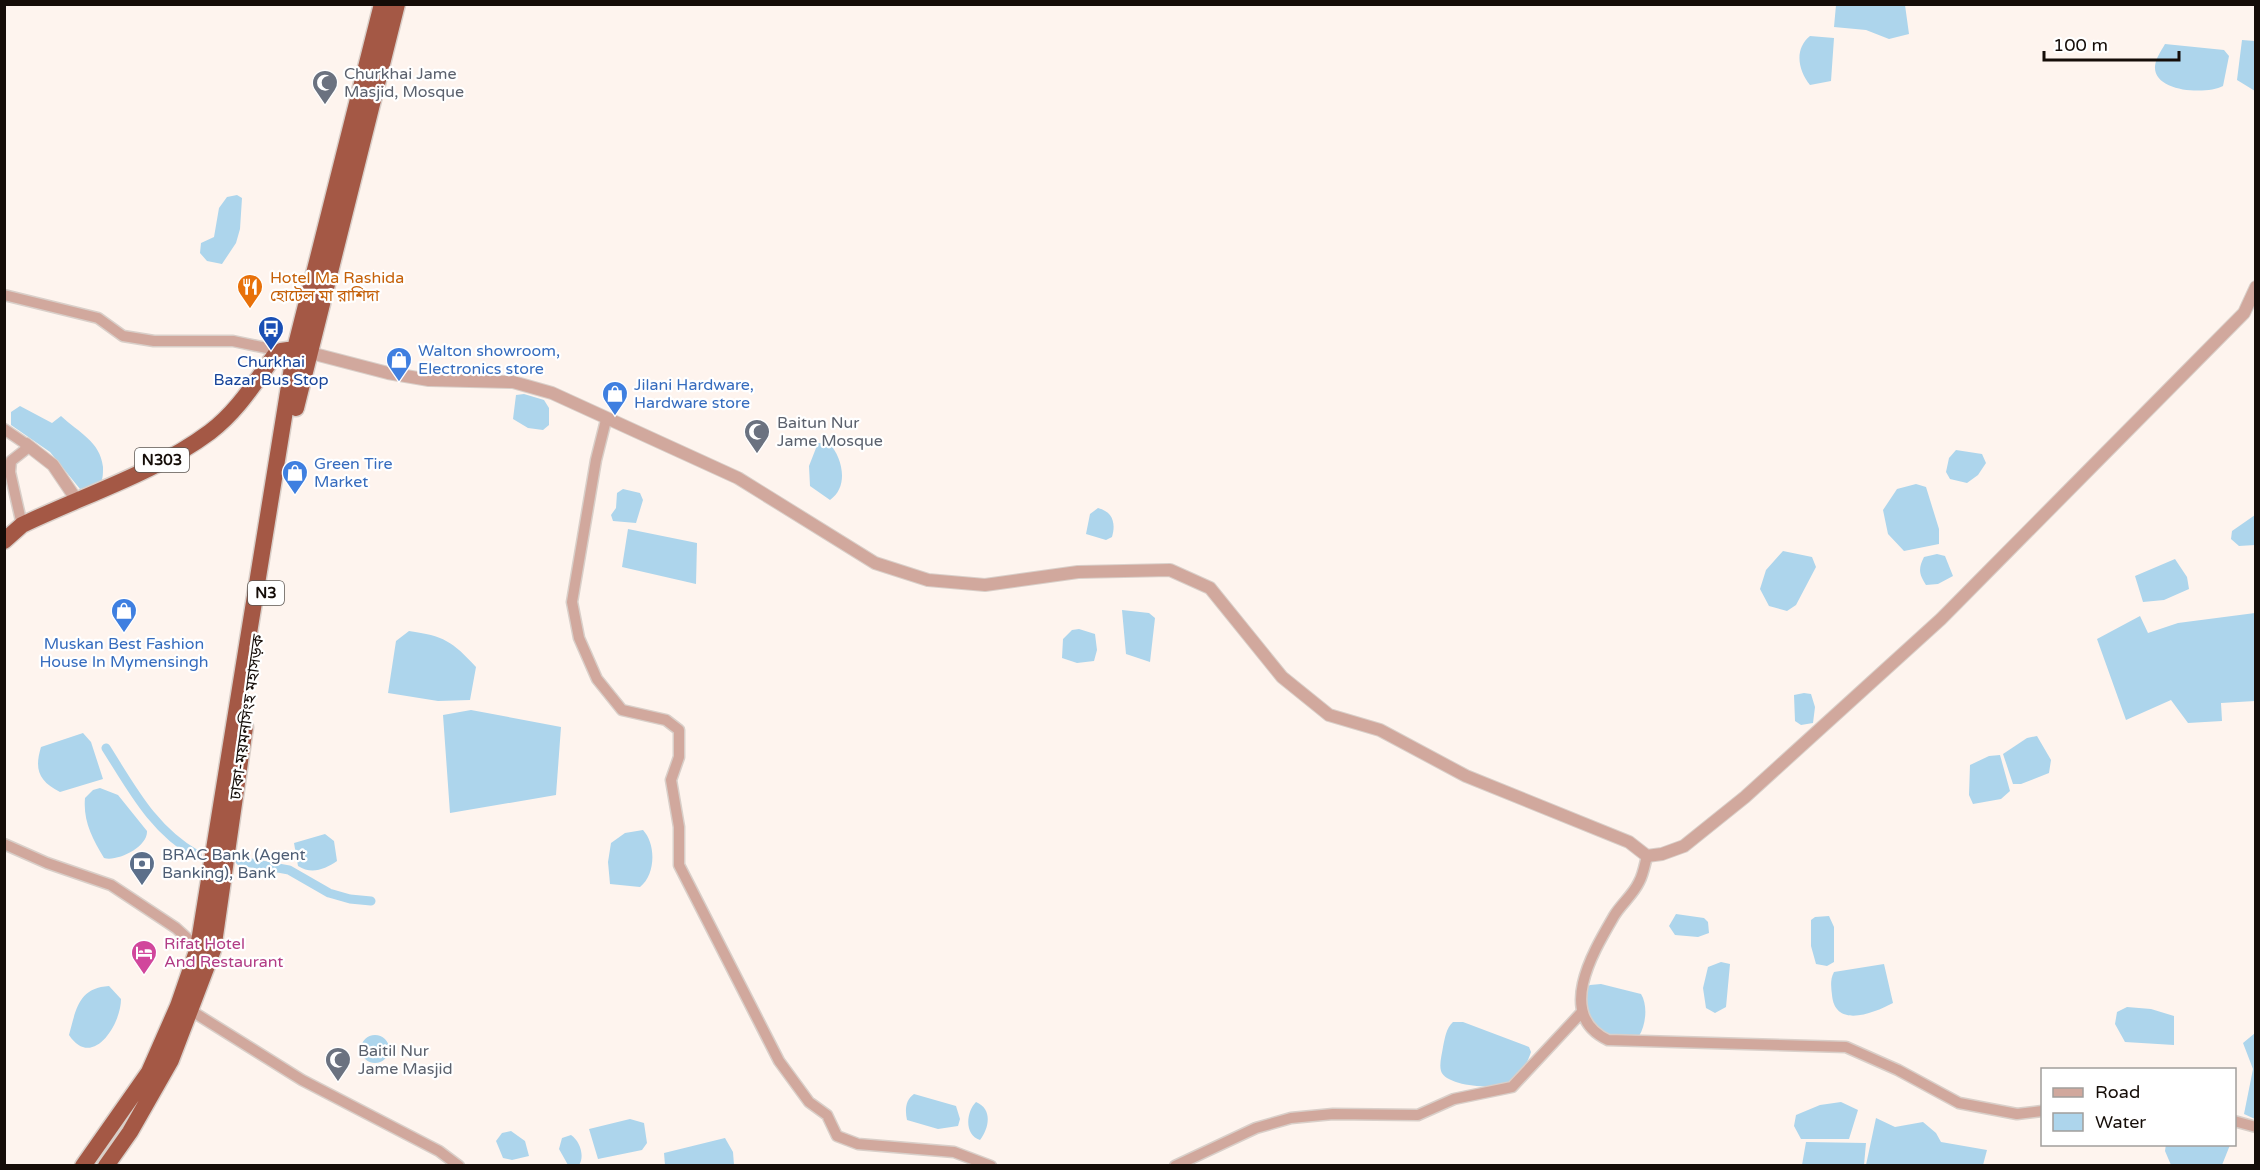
<svg xmlns="http://www.w3.org/2000/svg" width="2260" height="1170" font-family="'Varela Round','Noto Sans Bengali',sans-serif">
<style>
.water{fill:#add5ec}
.lines{fill:none;stroke-linecap:round;stroke-linejoin:round}
.canal{stroke:#add5ec;stroke-width:9}
.minor-casing{stroke:#d9cfc9;stroke-width:13}
.tertiary-casing{stroke:#d9cfc9;stroke-width:14}
.trunk-casing{stroke:#d9cfc9;stroke-width:19}
.minor{stroke:#d1a89d;stroke-width:10}
.tertiary{stroke:#d1a89d;stroke-width:12}
.trunk{stroke:#a45845;stroke-width:16}
.labels{text-anchor:middle;dominant-baseline:central;stroke-width:4.5;stroke-linejoin:round;paint-order:stroke}
.shield{fill:#fff;stroke:#5b5652;stroke-width:1.5}
.shield-label{font-size:15px;font-weight:bold;fill:#150d08}
.worship-label{font-size:16px;fill:#5b616d;stroke:#fff;text-anchor:start}
.food-label{font-size:16px;fill:#c56008;stroke:#fff;text-anchor:start}
.shop-label{font-size:16px;fill:#366cbe;stroke:#fff;text-anchor:start}
.transit-label{font-size:16px;fill:#164399;stroke:#fff}
.street-label{font-size:16px;fill:#150d08;stroke:#fff}
.service-label{font-size:16px;fill:#4e5e75;stroke:#fff;text-anchor:start}
.hotel-label{font-size:16px;fill:#b23c85;stroke:#fff;text-anchor:start}
</style>
<rect width="100%" height="100%" fill="#fef4ee"/>
<path class="water" d="M1836 5H1905L1909 34 1889 39 1866 30 1834 27Z
M1810 36 1834 38 1831 81 1810 85C1798 70 1794 49 1810 36Z
M2242 40 2255 41V91L2237 80Z
M2165 44 2224 50 2229 56 2223 86C2206 95 2153 92 2155 66 2156 58 2161 51 2165 44Z
M237 195 242 198 240 229 236 243 222 264 207 261 200 253 201 243 214 237 219 208 227 197Z
M524 394 544 400 549 408V425L543 430 528 428 513 419 516 395Z
M20 406 52 423 61 416C79 433 100 441 103 467 103 475 103 480 99 486L80 489 50 452 11 425V412Z
M818 443H829C843 458 849 487 830 500L810 486 809 466Z
M1956 450 1982 454 1986 463 1978 475 1967 483 1950 479 1946 472 1949 458Z
M1916 484 1926 487 1939 529V544L1904 551 1888 534 1883 510 1897 489Z
M623 489 640 493 643 500 636 523 613 521 611 515 616 508 617 493Z
M1098 508C1113 512 1116 523 1112 537L1106 540 1086 534 1090 514Z
M2255 515V545L2239 546 2231 539 2232 531Z
M628 529 697 543 696 584 622 567Z
M1783 551 1812 557 1816 567 1796 605 1787 611 1769 606 1760 589 1766 570Z
M1937 554 1945 556 1953 576 1938 584 1926 585C1919 574 1918 569 1924 557Z
M2175 559 2187 577 2189 589 2164 600 2143 602 2135 576Z
M1122 610 1149 613 1155 618 1150 662 1126 654Z
M2255 613V701L2221 703 2222 721 2188 723 2171 700 2126 720 2097 639 2140 616 2148 633 2178 623Z
M1079 629 1095 634 1097 650 1094 661 1077 663 1062 658 1063 639 1072 630Z
M409 631C444 636 452 641 476 667L470 700 438 701 388 693 396 641Z
M1804 693 1811 694 1815 707 1813 723 1801 725 1795 721 1794 695Z
M471 710 561 727 556 795 450 813 443 715Z
M83 733 91 742 103 779 60 792C39 781 34 770 41 747Z
M2037 736 2051 760 2049 773 2021 784H2013L2003 754 2027 738Z
M2000 755 2010 791 2001 799 1973 804 1969 795 1970 765 1989 756Z
M100 788 118 795 147 831C148 847 117 862 104 858 92 838 83 821 85 798L93 790Z
M643 830C656 844 656 874 640 887L610 884 608 862 611 843 625 833Z
M325 834 334 841 337 861C325 869 312 875 298 866L294 843Z
M1676 914 1704 918 1708 922 1709 933 1698 937 1675 935 1669 926Z
M1829 916 1834 927V962L1827 966 1816 964 1811 946V920L1815 917Z
M1721 962 1730 964 1726 1007 1715 1013 1706 1008 1703 988 1708 967Z
M1884 964 1893 1003C1874 1013 1835 1029 1832 995 1831 987 1830 979 1834 972Z
M1601 984 1641 994C1648 1005 1646 1025 1639 1036L1613 1038 1589 1024 1584 989 1590 985Z
M109 986 121 999C121 1025 92 1070 69 1035 76 1010 78 988 109 986Z
M2127 1007 2151 1009 2174 1016V1045L2125 1042 2115 1024 2117 1012Z
M1453 1022H1463L1529 1047 1531 1052C1528 1061 1520 1079 1511 1083 1498 1090 1446 1087 1441 1071 1439 1064 1442 1054 1443 1047 1445 1038 1446 1028 1453 1022Z
M2255 1033V1119L2244 1114 2253 1069 2243 1043Z
M361 1049a14 14 0 1 1 28 0a14 14 0 1 1-28 0Z
M914 1094 956 1106 960 1119 958 1126 938 1129 907 1120C905 1111 905 1100 914 1094Z
M976 1102C993 1109 989 1128 980 1140 964 1135 966 1112 976 1102Z
M1841 1102 1858 1110 1849 1139H1801L1794 1126 1796 1115 1820 1105Z
M1876 1118 1895 1127 1923 1122 1936 1133 1941 1142 1987 1150 1983 1165H1866Z
M630 1119 644 1123 647 1143 642 1150 598 1159 589 1129Z
M511 1131 525 1141 529 1156 512 1160 503 1158 496 1141 502 1133Z
M571 1135C580 1141 585 1156 579 1165H568L559 1149 562 1138Z
M725 1138 733 1152 734 1165H665L664 1153Z
M1806 1142 1866 1143 1864 1165H1802Z
M2166 1144 2230 1145 2222 1165H2171L2165 1151Z"/>
<g class="lines">
<path class="canal" d="M106 748C132 789 153 830 197 855
M240 861 289 870 329 893 350 899 371 901"/>
<defs>
<path id="minor" d="M4 295 98 318 123 336 154 341H233L281 351
M606 420 596 460 572 602 579 638 597 679 622 710 666 720 679 730V757L671 780 679 827V865L779 1061 809 1102 827 1115 837 1136 858 1144 954 1152 991 1166
M4 429 26 444 25 450 11 461 10 472 22 525
M4 844 47 863 111 885 176 928 198 948
M1647 856C1645 864 1643 875 1639 882 1633 895 1621 904 1614 916 1593 952 1555 1015 1608 1040L1846 1047 1898 1070 1959 1103 2017 1114 2042 1111
M190 1010 302 1080 439 1151 459 1166
M2234 1121 2256 1127
M1175 1166 1256 1128 1291 1118 1333 1114 1418 1115 1454 1099 1512 1087 1581 1013"/>
<path id="tertiary" d="M303 351 388 373 429 380 513 382 552 393 738 478 875 563 928 580 985 585 1078 572 1170 570 1210 588 1282 677 1329 715 1380 730 1466 776 1629 842 1647 856 1662 854 1684 846 1745 797 1941 619 2244 313 2256 287
M26 444 53 465 76 499"/>
<path id="trunk" d="M296 408 397 4
M4 541 22 525C84 495 155 473 210 432 238 411 255 382 275 355L281 351 295 349
M83 1166 149 1072 178 1006 198 948 295 349 382 4
M106 1166 130 1132 171 1060 213 950 245 727"/>
</defs>
<use href="#minor" class="minor-casing"/>
<use href="#tertiary" class="tertiary-casing"/>
<use href="#trunk" class="trunk-casing"/>
<use href="#minor" class="minor"/>
<use href="#tertiary" class="tertiary"/>
<use href="#trunk" class="trunk"/>
</g>
<defs>
<symbol id="mosque-pin" viewBox="-11 -11 22 30"><path d="M0 17L-7.5 6A9.5 9.5 0 1 1 7.5 6Z" fill="#6b7280" stroke="#fff"/><path d="M3.5-4.9A6 6 0 1 0 3.5 4.9A5 5 0 1 1 3.5-4.9Z" fill="#fff"/></symbol>
<symbol id="restaurant-pin" viewBox="-11 -11 22 30"><path d="M0 17L-7.5 6A9.5 9.5 0 1 1 7.5 6Z" fill="#e8710a" stroke="#fff"/><path d="M-5-6h1v4h1v-4h1v4h1v-4h1v5L-1.5 .5V6h-2V.5L-5-1ZM5-6V6H3V1.5H1.5Q1.5-4 5-6Z" fill="#fff"/></symbol>
<symbol id="bus-pin" viewBox="-11 -11 22 30"><path d="M0 17L-7.5 6A9.5 9.5 0 1 1 7.5 6Z" fill="#1a4fb4" stroke="#fff"/><path d="M-5-6H5V4H4V6H2V4H-2V6H-4V4H-5ZM-3.5-4V0h7V-4ZM-3.5 1.2v1.5H-2V1.2ZM2 1.2v1.5H3.5V1.2Z" fill="#fff"/></symbol>
<symbol id="shop-pin" viewBox="-11 -11 22 30"><path d="M0 17L-7.5 6A9.5 9.5 0 1 1 7.5 6Z" fill="#3f7fe0" stroke="#fff"/><path d="M-5-2.5h2.3a2.7 3.5 0 0 1 5.4 0H5L5.5 6h-11ZM-1.5-2.5h3a1.5 2.3 0 0 0-3 0Z" fill="#fff"/></symbol>
<symbol id="bank-pin" viewBox="-11 -11 22 30"><path d="M0 17L-7.5 6A9.5 9.5 0 1 1 7.5 6Z" fill="#5c6f8a" stroke="#fff"/><path d="M-6-4H6V4H-6ZM0-2.3a2.3 2.3 0 1 0 0 4.6a2.3 2.3 0 1 0 0-4.6Z" fill="#fff"/></symbol>
<symbol id="hotel-pin" viewBox="-11 -11 22 30"><path d="M0 17L-7.5 6A9.5 9.5 0 1 1 7.5 6Z" fill="#d1479c" stroke="#fff"/><path d="M-6-4.5h1.5V1H6V5H4.5V3h-9V5H-6ZM-4 0a1.8 1.8 0 1 1 3.6 0ZM.5 0V-2.5h3Q6-2.5 6 0Z" fill="#fff"/></symbol>
</defs>
<g fill-rule="evenodd">
<use href="#mosque-pin" x="310" y="68" width="30" height="40"/>
<use href="#restaurant-pin" x="235" y="272" width="30" height="40"/>
<use href="#bus-pin" x="256" y="314" width="30" height="40"/>
<use href="#shop-pin" x="384" y="345" width="30" height="40"/>
<use href="#shop-pin" x="600" y="379" width="30" height="40"/>
<use href="#mosque-pin" x="742" y="417" width="30" height="40"/>
<use href="#shop-pin" x="280" y="458" width="30" height="40"/>
<use href="#shop-pin" x="109" y="596" width="30" height="40"/>
<use href="#bank-pin" x="127" y="849" width="30" height="40"/>
<use href="#hotel-pin" x="129" y="938" width="30" height="40"/>
<use href="#mosque-pin" x="323" y="1045" width="30" height="40"/>
</g>
<g class="labels">
<g class="shield">
<rect x="135" y="448" width="54" height="24" rx="4.5"/>
<rect x="248" y="581" width="36" height="24" rx="4.5"/>
</g>
<g class="shield-label">
<text x="162" y="460">N303</text>
<text x="266" y="593">N3</text>
</g>
<g class="worship-label">
<text x="344" y="74">Churkhai Jame<tspan x="344" dy="18">Masjid, Mosque</tspan></text>
<text x="777" y="423">Baitun Nur<tspan x="777" dy="18">Jame Mosque</tspan></text>
<text x="358" y="1051">Baitil Nur<tspan x="358" dy="18">Jame Masjid</tspan></text>
</g>
<g class="food-label">
<text x="270" y="278">Hotel Ma Rashida<tspan x="270" dy="18">হোটেল মা রাশিদা</tspan></text>
</g>
<g class="shop-label">
<text x="418" y="351">Walton showroom,<tspan x="418" dy="18">Electronics store</tspan></text>
<text x="634" y="385">Jilani Hardware,<tspan x="634" dy="18">Hardware store</tspan></text>
<text x="314" y="464">Green Tire<tspan x="314" dy="18">Market</tspan></text>
<text x="124" y="644" text-anchor="middle">Muskan Best Fashion<tspan x="124" dy="18">House In Mymensingh</tspan></text>
</g>
<g class="transit-label">
<text x="271" y="362">Churkhai<tspan x="271" dy="18">Bazar Bus Stop</tspan></text>
</g>
<g class="street-label">
<text transform="translate(247 717) rotate(-82)">ঢাকা-ময়মনসিংহ মহাসড়ক</text>
</g>
<g class="service-label">
<text x="162" y="855">BRAC Bank (Agent<tspan x="162" dy="18">Banking), Bank</tspan></text>
</g>
<g class="hotel-label">
<text x="164" y="944">Rifat Hotel<tspan x="164" dy="18">And Restaurant</tspan></text>
</g>
</g>
<rect width="2260" height="1170" fill="none" stroke="#150d08" stroke-width="12"/>
<rect x="2041" y="1068" width="195" height="78" fill="#ffffff" stroke="#a19e9c" stroke-width="1.5"/>
<rect x="2053" y="1088" width="30" height="9" fill="#d1a89d" stroke="#a19e9c" stroke-width="1.5"/>
<text x="2095" y="1098" font-size="18" fill="#150d08">Road</text>
<rect x="2053" y="1113" width="30" height="18" fill="#add5ec" stroke="#a19e9c" stroke-width="1.5"/>
<text x="2095" y="1128" font-size="18" fill="#150d08">Water</text>
<path d="M2044 51v9h135v-9" fill="none" stroke="#150d08" stroke-width="3"/>
<text x="2053" y="51" font-size="18" fill="#150d08" stroke="#ffffff" stroke-width="4.5" paint-order="stroke">100 m</text>
</svg>
